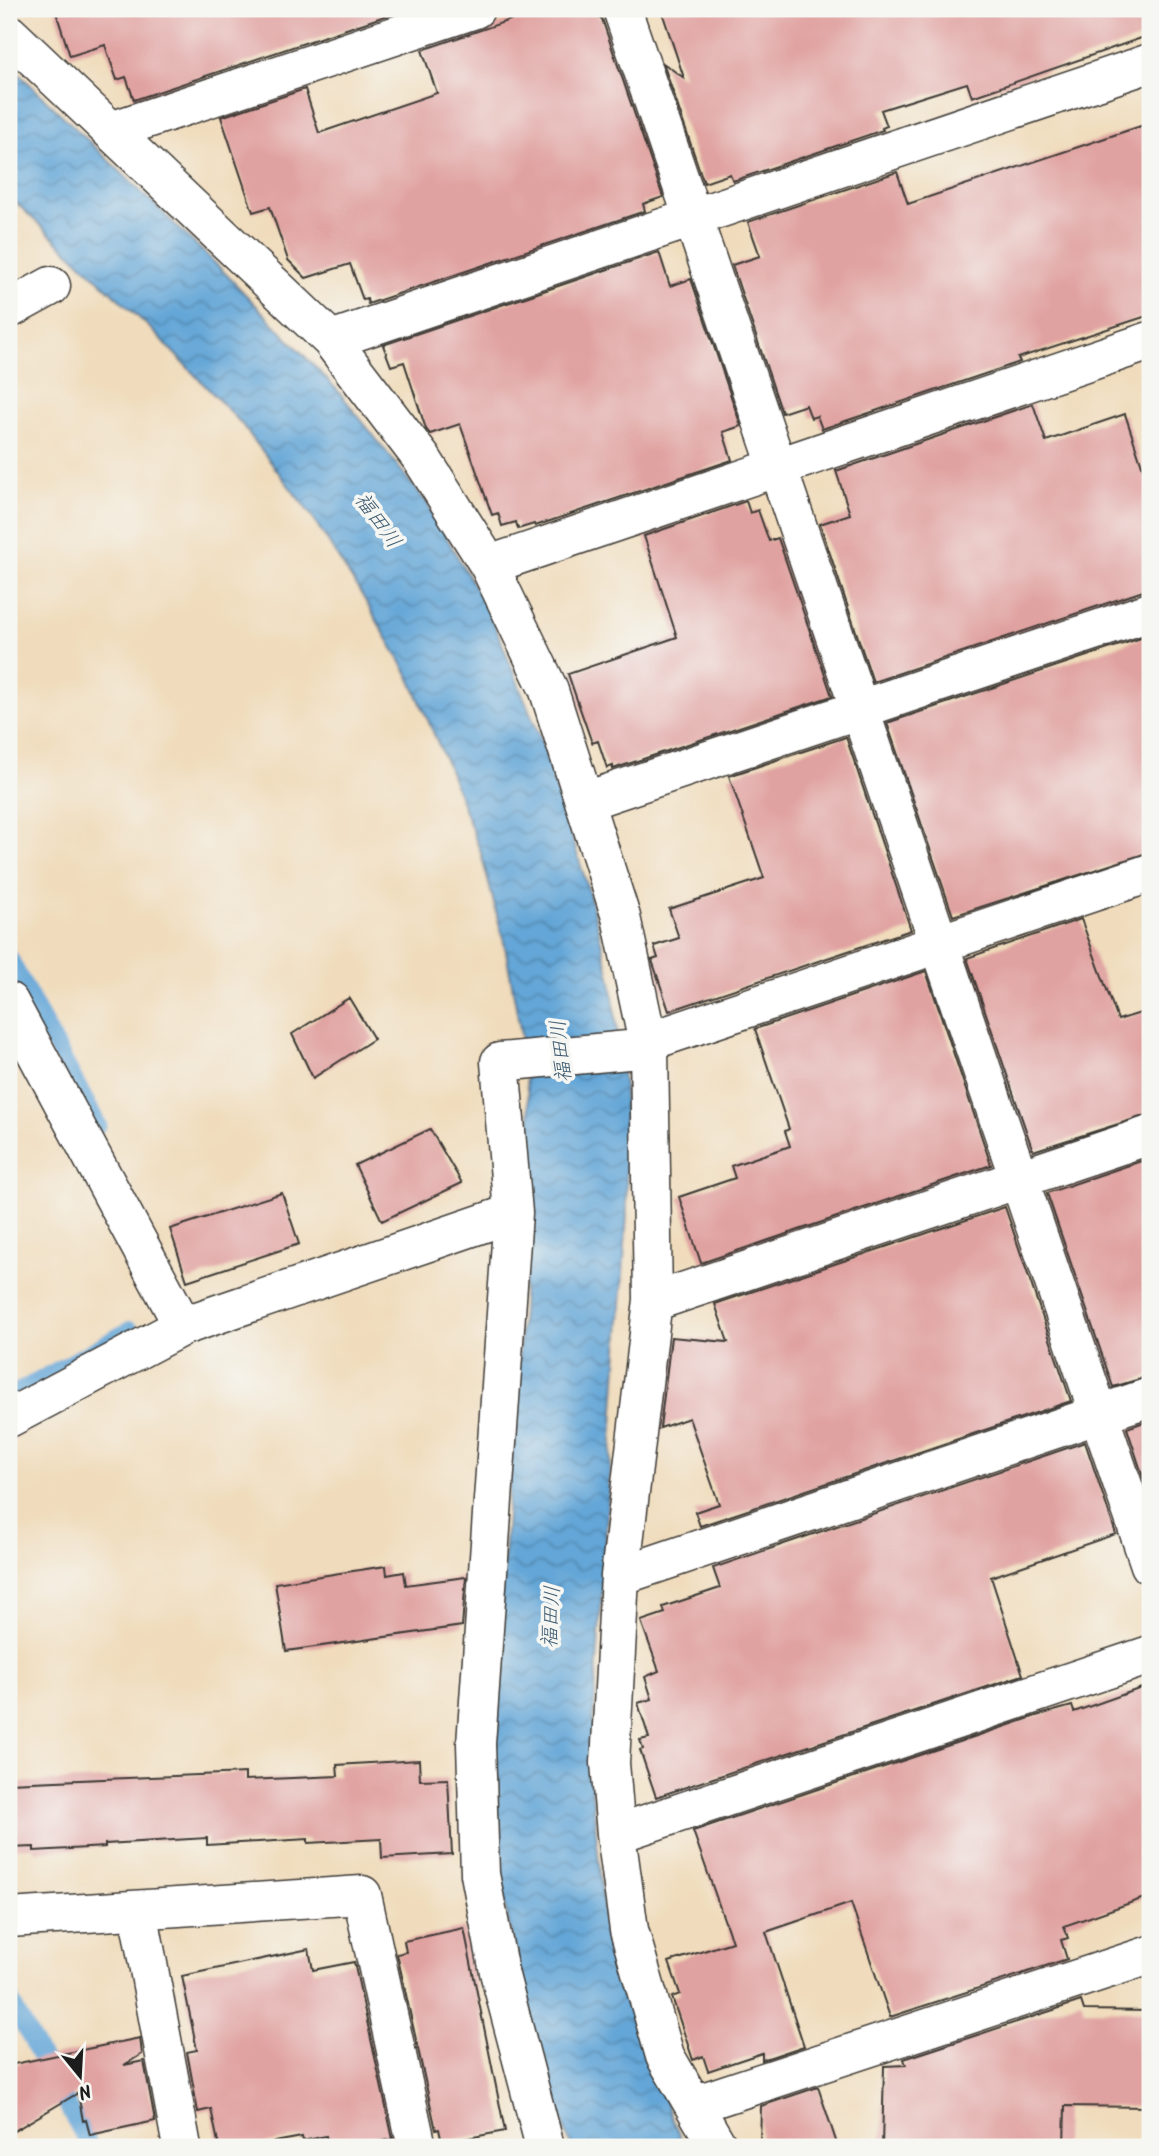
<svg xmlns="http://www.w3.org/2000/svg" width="1159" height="2156" font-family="Kalam,'Klee One',sans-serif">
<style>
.water{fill:url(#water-waves);stroke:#40617a;stroke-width:2}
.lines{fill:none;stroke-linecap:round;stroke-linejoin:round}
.stream{stroke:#63a6d7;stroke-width:18}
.building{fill:#e0a2a0}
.minor-casing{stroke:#3c3934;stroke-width:41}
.minor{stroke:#fff;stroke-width:38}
.labels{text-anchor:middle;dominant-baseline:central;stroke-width:7;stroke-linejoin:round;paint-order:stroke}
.water-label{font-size:21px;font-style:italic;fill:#3c5a70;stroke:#f6f6f2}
</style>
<defs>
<pattern id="water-waves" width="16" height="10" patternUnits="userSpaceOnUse" patternTransform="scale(1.75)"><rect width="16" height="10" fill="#63a6d7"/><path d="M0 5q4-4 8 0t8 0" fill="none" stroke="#5186ae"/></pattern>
</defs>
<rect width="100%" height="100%" fill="#f6f6f2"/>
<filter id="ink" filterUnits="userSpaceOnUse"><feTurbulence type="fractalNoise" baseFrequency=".0143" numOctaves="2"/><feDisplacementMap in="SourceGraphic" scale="14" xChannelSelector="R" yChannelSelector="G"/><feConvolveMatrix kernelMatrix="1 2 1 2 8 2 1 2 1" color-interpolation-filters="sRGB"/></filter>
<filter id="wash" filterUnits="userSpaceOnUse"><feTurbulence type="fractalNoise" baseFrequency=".00686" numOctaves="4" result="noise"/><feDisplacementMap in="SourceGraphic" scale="28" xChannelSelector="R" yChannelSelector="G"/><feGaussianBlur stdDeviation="1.57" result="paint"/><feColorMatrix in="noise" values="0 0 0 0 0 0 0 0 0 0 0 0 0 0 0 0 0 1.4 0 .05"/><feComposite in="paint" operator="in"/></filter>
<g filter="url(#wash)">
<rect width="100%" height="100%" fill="#f0dcbc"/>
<path class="water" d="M9 64 223 271 339 392 427 503 490 614 540 737 587 885 611 980 624 1087 627 1214 590 1771 606 1933 642 2045 684 2147H571L537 2044 497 1873 490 1746 527 1242 531 1128 522 1040 505 946 481 853 447 764 409 676 362 595 311 515 240 422 151 329 9 196Z"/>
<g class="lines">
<path class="stream" d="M9 958 98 1125
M9 1397 130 1330
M9 1998 90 2147"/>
</g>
<g id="blocks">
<path class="building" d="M55 9H397V12L134 100 126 77 117 80 105 45 70 56Z
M542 9H588L602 19 663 197 643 204 645 211 368 304 367 299 363 300 350 264 306 278 288 260 270 207 253 212 221 117 305 89 319 133 437 93 422 50Z
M661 9H1150V35L972 97 967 83 881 110 887 126 882 128 883 130 733 181 730 174 704 183 663 63 684 78Z
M1150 123V315L1018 358 1020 362 822 429 817 416 811 418 806 405 782 413 732 265 760 256 748 222 897 172 908 204Z
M659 252 670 286 691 279 741 426 723 432 732 460 535 526 534 524 518 529 516 522 502 526 498 513 492 515 460 424 430 434 426 429 404 362 391 366 383 345Z
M1033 404 1046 441 1125 414 1150 490V591H1143L873 682 820 524 850 514 836 471Z
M746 501 750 513 758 510 769 541 778 538 832 696 613 769V766L607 768 598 741 592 743 568 674 677 637 644 536Z
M1150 635V852L953 916 887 723Z
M846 737 911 930 669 1011 652 960 658 958 654 946 679 938 669 909 764 878 729 776Z
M1081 919 1118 1020 1150 1010V1114L1033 1151 967 958Z
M926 971 991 1165 701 1263 679 1197 735 1178 731 1166 790 1146 785 1131 789 1129 755 1029Z
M349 998 374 1039 313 1078 292 1034Z
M430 1129 462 1183 382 1221 355 1165Z
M1150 1158V1376L1113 1387 1047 1193Z
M282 1193 299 1244 187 1281 170 1229Z
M1005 1207 1071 1401 700 1526 695 1512 719 1504 689 1418 660 1428 671 1337 728 1342 715 1304Z
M1150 1420V1498L1127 1428Z
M1085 1442 1116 1534 991 1577 1023 1675 656 1797 640 1750 643 1749 640 1740 649 1738 638 1703 652 1699 645 1677 659 1671 641 1621 665 1613 663 1607 720 1588 713 1568Z
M386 1566 387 1575 404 1572 406 1585 466 1577 462 1626 286 1651 275 1583Z
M1150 1685V1896L1064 1926 1068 1938 1061 1940 1067 1959 890 2017 851 1903 766 1932 804 2046 762 2060V2053L708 2071 703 2056 693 2060 672 1997 680 1994 669 1962 732 1942 693 1831 1036 1716 1072 1706 1074 1712Z
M419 1760 420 1780 448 1779 452 1854 382 1858 381 1839 308 1843V1839L207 1845V1838L105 1844V1847L34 1851V1847L9 1848V1783L245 1773V1780L338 1776 337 1765Z
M464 1928 505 2131 442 2143 439 2129 436 2130 397 1954 406 1952 404 1941Z
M309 1949 313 1970 354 1962 393 2139 351 2147H329L326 2136 303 2141 302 2137 248 2147H219L211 2109 198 2112 187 2052 197 2050 182 1976Z
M1081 2001 1084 2010 1150 2011V2107L1065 2106 1064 2147H882L884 2066 906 2065 904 2059Z
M140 2038 142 2054 124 2065 144 2061 155 2121 90 2135 86 2120 83 2121 78 2093 9 2134V2065Z
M818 2087 838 2147H760L761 2106Z"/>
</g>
</g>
<g filter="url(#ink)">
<use href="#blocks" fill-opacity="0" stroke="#3c3934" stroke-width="2"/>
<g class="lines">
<defs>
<path id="minor" d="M622 9 1150 1565
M9 34 331 340 422 459 489 565 548 688 621 917 649 1048 653 1300 620 1576 610 1763 616 1834 629 1930 665 2056 718 2147
M111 131 475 9
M9 309 51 286
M331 340 1150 63
M489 565 1150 341
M586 801 1150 612
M9 1002 183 1326
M647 1042 1150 873
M513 1213 476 1744 480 1874 499 1972 545 2147
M653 1302 1150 1135
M9 1418 183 1326 513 1213 500 1062 649 1048
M620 1576 1150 1397
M616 1834 1150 1655
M138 1910 182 2147
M9 1918 362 1895 417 2147
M694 2105 1150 1955"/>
</defs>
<use href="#minor" class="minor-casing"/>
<use href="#minor" class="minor"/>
</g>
</g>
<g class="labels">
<g class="water-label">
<text transform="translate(377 521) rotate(54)">福田川</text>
<text transform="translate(562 1051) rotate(-96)">福田川</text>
<text transform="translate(552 1617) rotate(-87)">福田川</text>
</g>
</g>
<rect width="1159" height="2156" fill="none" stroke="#f6f6f2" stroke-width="35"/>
<g transform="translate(80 2076) rotate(162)" stroke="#f6f6f2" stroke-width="5" paint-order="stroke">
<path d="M0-5L12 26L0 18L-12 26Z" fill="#1c1c1c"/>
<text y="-10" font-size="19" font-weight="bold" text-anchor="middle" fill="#1c1c1c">N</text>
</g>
</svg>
